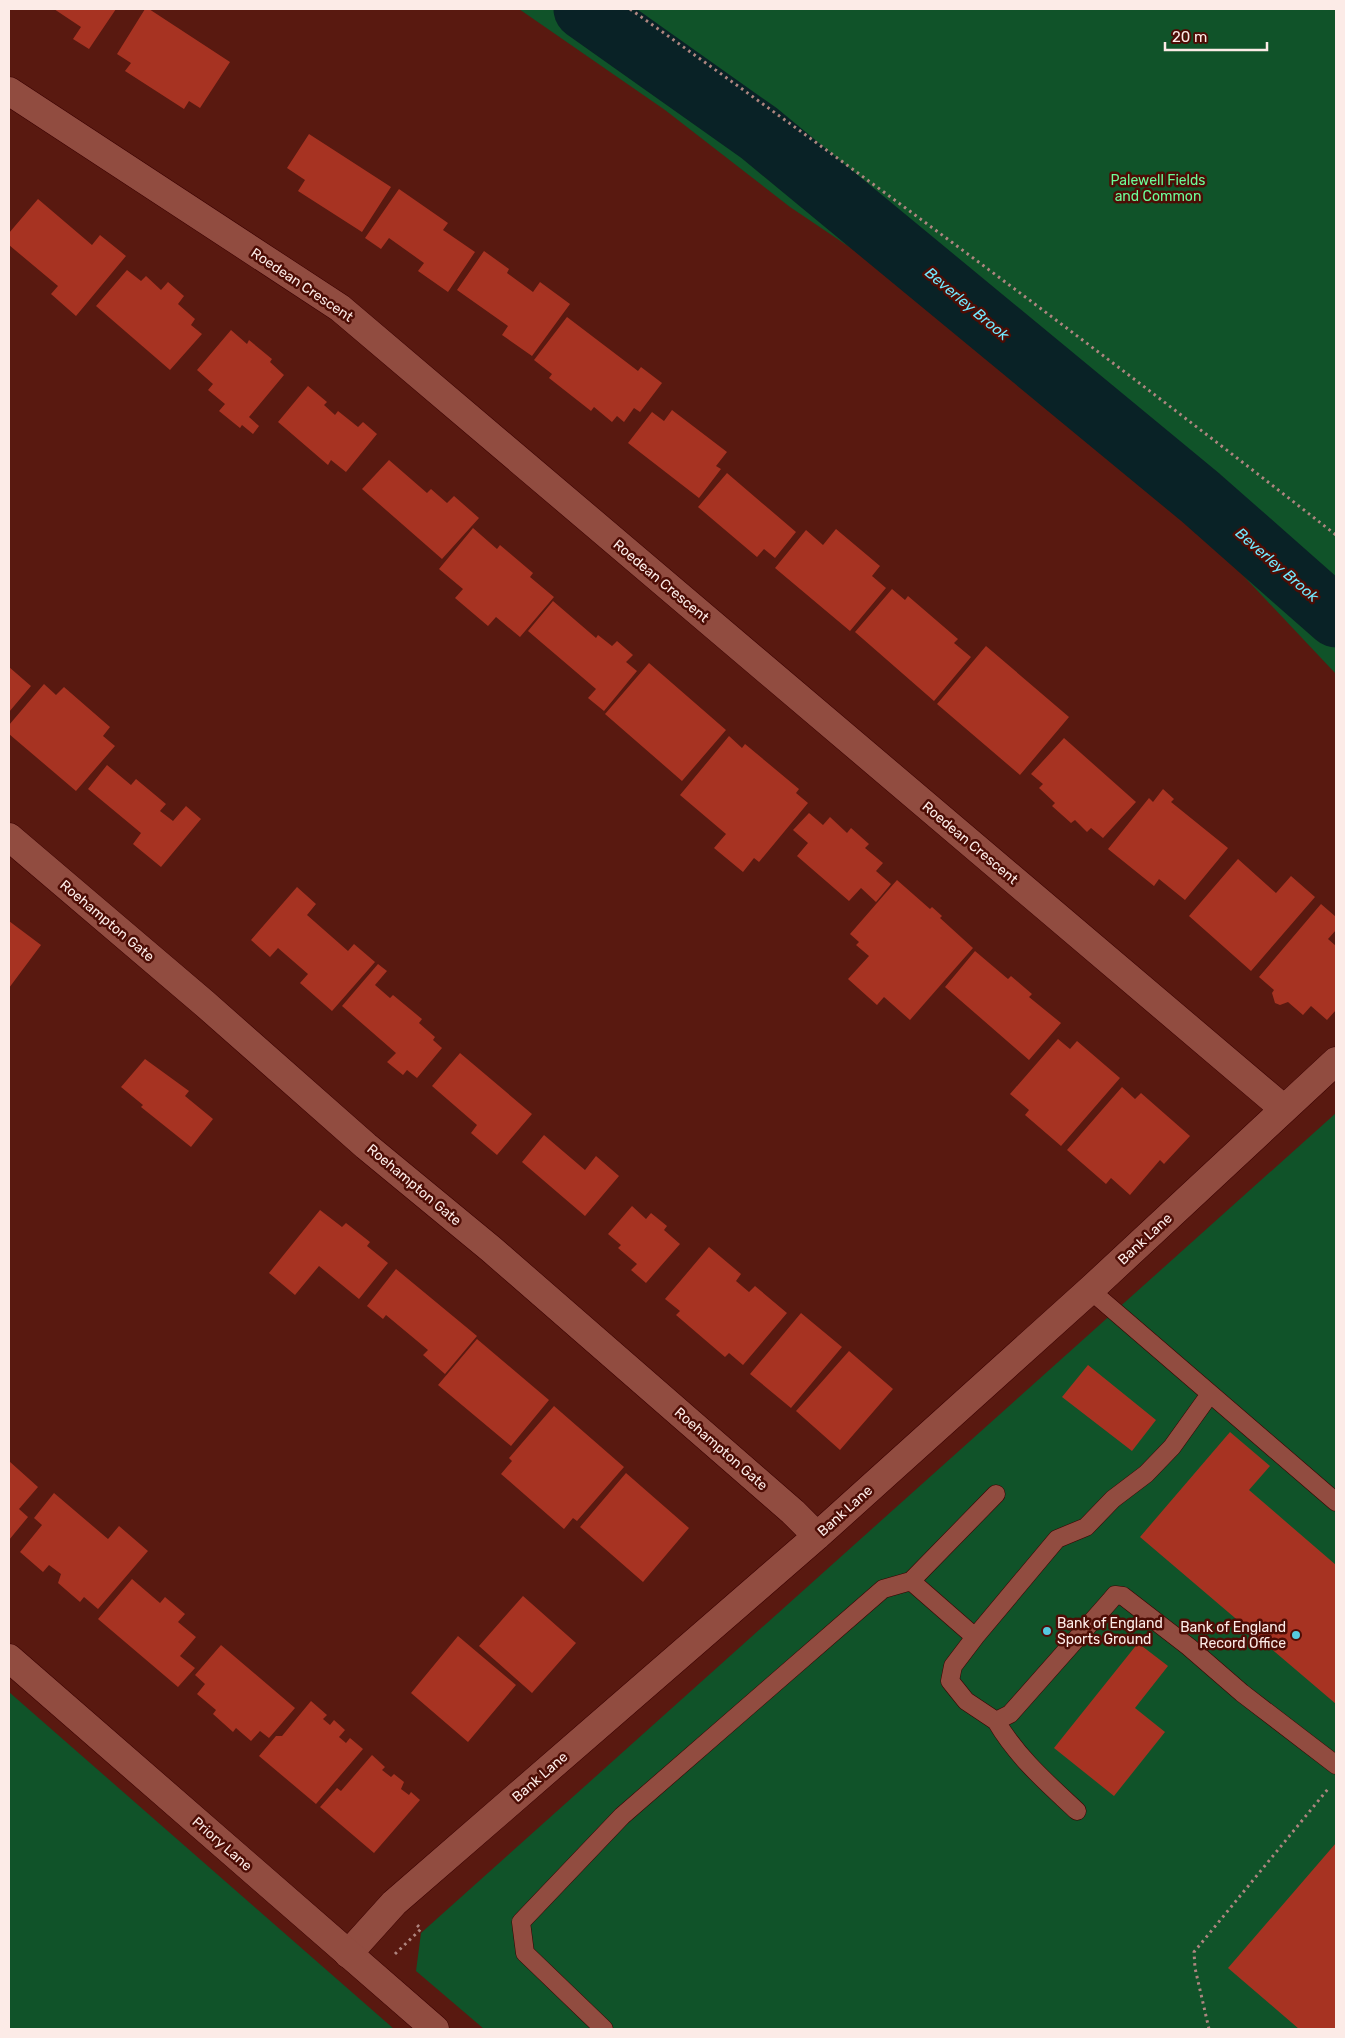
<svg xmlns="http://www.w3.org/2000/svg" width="1345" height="2038" font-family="Rubik,sans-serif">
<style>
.green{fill:#105329}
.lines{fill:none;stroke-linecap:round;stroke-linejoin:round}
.river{stroke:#092226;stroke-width:61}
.building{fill:#a73322}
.service-casing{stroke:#3b0000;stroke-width:19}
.minor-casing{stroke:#3b0000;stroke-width:29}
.tertiary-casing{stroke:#3b0000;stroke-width:29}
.path{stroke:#ae8680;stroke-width:3;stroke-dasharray:2.5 4;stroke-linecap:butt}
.service{stroke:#914c40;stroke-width:18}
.minor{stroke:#914c40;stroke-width:28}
.tertiary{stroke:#914c40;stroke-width:28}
.poi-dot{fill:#55cadf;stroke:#4d0d05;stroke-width:2}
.labels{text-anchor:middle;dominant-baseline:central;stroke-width:5;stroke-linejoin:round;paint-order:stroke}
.park-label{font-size:14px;fill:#6cfc99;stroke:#4d0d05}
.street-label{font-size:14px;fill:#fcebe7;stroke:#4d0d05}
.poi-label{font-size:14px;fill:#fcebe7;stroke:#4d0d05;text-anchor:start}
.water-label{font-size:15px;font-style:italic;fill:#72e9ff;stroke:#4d0d05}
</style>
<rect width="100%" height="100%" fill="#591910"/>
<path class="green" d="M519 9H1336V674L1219 550 928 300 790 207 665 110Z
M1336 1113V2029H484L416 1971 421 1933Z
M9 1692 394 2029H9Z"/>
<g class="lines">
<path class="river" d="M584 9 759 133 1200 497 1336 617"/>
</g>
<path class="building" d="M54 9H116L89 49 73 39 81 27Z
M145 9H149L230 62 200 108 189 101 184 109 125 71 131 63 117 54Z
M309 134 391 187 362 232 298 191 305 180 287 168Z
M399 189 448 223 443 230 475 252 448 292 418 271 424 263 389 238 381 249 365 238Z
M38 199 92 245 100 235 126 256 76 316 51 294 58 286 9 245V233Z
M484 251 509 269 507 273 533 292 540 282 570 304 532 356 502 335 508 326 457 290Z
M127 270 141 281 146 276 161 290 168 282 184 296 178 304 195 319 191 325 202 334 170 370 96 306Z
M567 317 638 371 641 367 662 383 640 412 634 408 624 422 617 416 612 422 594 407 591 411 549 378 552 374 534 360Z
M231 330 247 344 249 340 272 359 270 362 284 375 249 417 259 426 253 434 242 425 240 428 219 411 225 404 208 390 213 384 197 370Z
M308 386 327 402 324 405 335 415 338 411 358 427 363 422 377 434 346 472 331 460 328 465 278 422Z
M672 410 727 452 716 466 721 469 699 498 628 443 652 412 664 421Z
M389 460 427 493 431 489 447 503 454 496 479 518 442 559 362 489Z
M727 473 796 532 775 558 764 549 757 557 698 507Z
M473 528 497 549 500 545 533 573 530 577 554 597 520 637 496 617 488 626 455 598 463 589 439 569Z
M836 529 880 566 872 576 886 588 850 631 775 568 806 530 823 545Z
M892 589 905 600 908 596 958 639 954 643 971 657 934 701 855 632Z
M553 601 596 638 598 635 612 646 617 641 633 655 626 662 637 671 604 711 588 698 596 689 528 631Z
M986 646 1069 717 1020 775 937 704Z
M649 663 726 730 682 781 605 714Z
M9 667 31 686 9 712Z
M44 684 56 695 64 687 110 727 103 736 115 746 76 791 9 734V725Z
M729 736 742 748 745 744 799 789 796 793 808 803 759 862 754 858 743 872 714 848 726 834 680 795Z
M1064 738 1136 802 1103 838 1091 828 1087 832 1075 820 1071 823 1052 806 1055 803 1039 788 1043 784 1031 774Z
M107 765 131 785 136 779 166 804 160 811 173 821 186 806 201 819 161 867 133 844 141 833 88 789Z
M1163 789 1174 799 1171 802 1228 848 1185 900 1159 879 1154 886 1108 849 1149 798 1153 802Z
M809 813 823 825 830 817 847 833 851 828 869 844 865 848 883 863 876 871 891 884 876 902 861 888 849 901 797 856 808 843 793 830Z
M1238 859 1276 893 1291 876 1315 897 1251 971 1189 916Z
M897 880 930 909 932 907 942 916 940 918 973 948 910 1020 884 997 877 1005 848 979 869 956 856 945 859 942 850 934Z
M297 887 316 904 307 915 348 951 354 944 375 962 332 1011 300 983 308 974 278 948 270 957 251 940Z
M1321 904 1336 917V930L1328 939 1336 946V1010L1327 1020 1311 1006 1303 1015 1288 1002 1280 1005 1275 1003 1272 993 1274 990 1259 977Z
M9 921 41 945 9 988Z
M975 951 1008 979 1011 976 1032 994 1029 997 1061 1023 1029 1060 945 987Z
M378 964 387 971 375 985 390 998 393 995 422 1019 419 1023 435 1037 433 1040 442 1048 417 1078 407 1070 403 1075 387 1062 396 1053 342 1006Z
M1058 1039 1070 1049 1077 1041 1120 1078 1061 1146 1025 1115 1029 1110 1010 1094Z
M460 1053 532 1114 497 1155 471 1133 477 1125 432 1086Z
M145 1059 189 1091 185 1096 213 1119 191 1147 141 1107 143 1105 121 1087Z
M1122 1087 1135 1099 1141 1093 1190 1136 1164 1164 1160 1160 1130 1195 1111 1178 1106 1184 1067 1150Z
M544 1135 585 1170 596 1156 619 1176 585 1216 522 1162Z
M632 1206 646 1219 651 1213 667 1226 664 1230 680 1244 646 1283 631 1270 637 1264 618 1248 621 1245 608 1234Z
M320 1210 342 1227 346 1223 370 1242 367 1246 388 1263 359 1299 319 1266 295 1295 269 1273Z
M709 1247 741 1274 736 1281 749 1292 755 1286 787 1313 743 1365 729 1353 725 1357 676 1315 680 1311 665 1299Z
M396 1269 477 1336 445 1374 423 1355 428 1350 386 1315 383 1319 367 1306Z
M801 1313 842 1347 791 1408 750 1374Z
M477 1339 549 1400 511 1446 438 1385Z
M849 1351 893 1389 840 1450 796 1411Z
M1088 1365 1156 1420 1132 1451 1062 1397Z
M554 1406 624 1467 577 1521 573 1518 564 1529 501 1474 512 1461 509 1458Z
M1230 1432 1270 1466 1249 1490 1336 1565V1704L1140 1537Z
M9 1461 38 1487 19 1509 28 1517 9 1540Z
M626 1473 689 1528 643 1582 580 1527Z
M54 1493 108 1539 119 1526 148 1551 98 1609 84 1597 80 1602 58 1583 61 1574 49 1565 43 1572 20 1552 42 1525 34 1518Z
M132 1579 160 1603 165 1597 185 1614 178 1622 196 1637 180 1656 195 1668 178 1687 98 1619Z
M523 1596 576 1643 532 1693 479 1646Z
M458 1636 516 1685 468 1742 411 1693Z
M1138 1643 1168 1666 1135 1708 1165 1732 1114 1796 1054 1748Z
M221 1645 295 1708 269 1738 260 1731 251 1741 236 1728 233 1732 213 1714 216 1710 197 1694 205 1684 195 1675Z
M311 1701 327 1715 323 1719 330 1725 334 1720 345 1730 339 1737 346 1743 350 1738 363 1749 316 1804 259 1756 276 1736H282Z
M372 1755 385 1767 382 1770 391 1777 394 1774 404 1782 401 1789 409 1795 411 1792 420 1800 374 1853 320 1807 337 1788 341 1791Z
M1336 1843V2029H1299L1228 1968Z"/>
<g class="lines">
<defs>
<path id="service" d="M1090 1290 1336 1502
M1210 1394 1172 1447 1146 1474 1113 1499 1086 1527 1057 1539 975 1637 953 1666 950 1681 966 1701 996 1721 1010 1714 1110 1601 1115 1595 1123 1596 1189 1647 1242 1693 1336 1765
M911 1581 996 1494
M996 1721C1017 1757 1047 1783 1077 1811
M604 2029 525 1953 521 1922 622 1816 883 1589 911 1581 975 1637"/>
<path id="minor" d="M9 91 340 308 1284 1109
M9 837 204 1003 366 1146 491 1249 793 1512 817 1536
M348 1954 394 1903 817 1536 1090 1290 1336 1061"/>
<path id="tertiary" d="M9 1658 435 2029"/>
</defs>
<use href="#service" class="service-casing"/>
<use href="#minor" class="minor-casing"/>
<use href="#tertiary" class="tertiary-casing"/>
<path class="path" d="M630 9C870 179 1105 354 1336 535
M395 1954 421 1929 417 1925
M1209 2029 1195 1968 1194 1952 1328 1789"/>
<use href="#service" class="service"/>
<use href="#minor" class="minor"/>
<use href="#tertiary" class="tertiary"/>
</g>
<g class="poi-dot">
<circle cx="1047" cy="1631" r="5"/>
<circle cx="1296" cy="1635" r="5"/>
</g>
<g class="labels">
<g class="park-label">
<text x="1158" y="180">Palewell Fields<tspan x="1158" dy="16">and Common</tspan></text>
</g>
<g class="street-label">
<text transform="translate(302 285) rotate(34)">Roedean Crescent</text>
<text transform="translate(661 581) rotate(40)">Roedean Crescent</text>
<text transform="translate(970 843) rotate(40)">Roedean Crescent</text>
<text transform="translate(107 921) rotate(40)">Roehampton Gate</text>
<text transform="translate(414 1185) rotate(40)">Roehampton Gate</text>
<text transform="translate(1145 1239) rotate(-43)">Bank Lane</text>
<text transform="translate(721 1449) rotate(41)">Roehampton Gate</text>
<text transform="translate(845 1511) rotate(-42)">Bank Lane</text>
<text transform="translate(540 1777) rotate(-41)">Bank Lane</text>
<text transform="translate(222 1844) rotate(41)">Priory Lane</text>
</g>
<g class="poi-label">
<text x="1057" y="1623">Bank of England<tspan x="1057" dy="16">Sports Ground</tspan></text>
<text x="1286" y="1627" text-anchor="end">Bank of England<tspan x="1286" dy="16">Record Office</tspan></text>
</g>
<g class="water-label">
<text transform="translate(967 304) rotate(40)">Beverley Brook</text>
<text transform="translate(1277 565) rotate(41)">Beverley Brook</text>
</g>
</g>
<rect width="1345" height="2038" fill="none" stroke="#fcebe7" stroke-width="20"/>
<path d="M1165 42v8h102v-8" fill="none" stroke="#fcebe7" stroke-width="2.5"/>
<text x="1172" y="42" font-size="15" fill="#fcebe7" stroke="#4d0d05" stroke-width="4" paint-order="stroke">20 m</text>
</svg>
